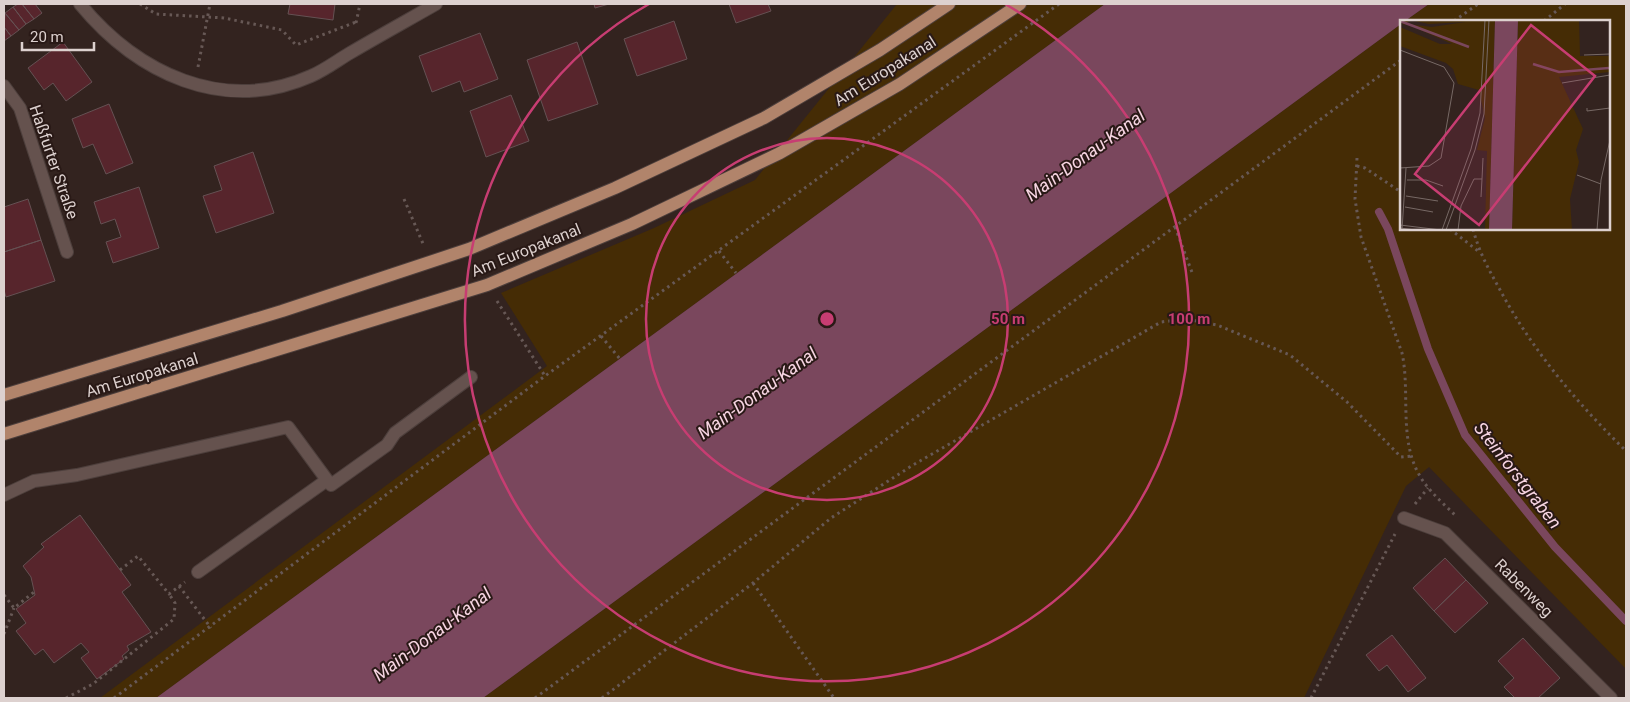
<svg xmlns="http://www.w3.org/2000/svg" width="1630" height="702" font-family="Roboto,sans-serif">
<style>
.green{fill:#452c05}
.water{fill:#7a475d}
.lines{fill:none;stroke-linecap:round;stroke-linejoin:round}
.stream{stroke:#7a475d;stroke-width:8}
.building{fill:#57252c;stroke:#655153}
.minor-casing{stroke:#4d3f3c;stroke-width:14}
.major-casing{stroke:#4d3f3c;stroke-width:14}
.path{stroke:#675855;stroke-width:3;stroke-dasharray:2.5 4;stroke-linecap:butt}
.minor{stroke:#65524e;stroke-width:12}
.major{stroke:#b1846b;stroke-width:12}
.ring{fill:none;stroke:#c73d72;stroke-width:2.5}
.labels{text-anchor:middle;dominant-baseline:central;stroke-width:4;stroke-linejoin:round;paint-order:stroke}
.street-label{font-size:16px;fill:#ddd1cf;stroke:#291916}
.water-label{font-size:18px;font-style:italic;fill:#f7d5e2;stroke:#291916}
.inset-river{fill:none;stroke:#7a475d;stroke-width:2.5}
.inset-road{fill:none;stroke:#776965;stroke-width:1}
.view{fill:#c73d72;fill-opacity:0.15;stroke:#c73d72;stroke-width:2.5}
.inset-edge{fill:none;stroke:#ddd1cf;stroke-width:2.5}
.centre{fill:#c73d72;stroke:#291916;stroke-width:2.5}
.ring-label{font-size:15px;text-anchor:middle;font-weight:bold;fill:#c73d72;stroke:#291916;stroke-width:4;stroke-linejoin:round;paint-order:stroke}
</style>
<rect width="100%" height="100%" fill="#33231f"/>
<path class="green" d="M897 4H1105L156 698H100L547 366 501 293 654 228 755 180Z
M1429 4H1626V669L1429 467 1406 486 1304 698H483L1401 24V229H1609V21H1405Z"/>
<path class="water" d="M1105 4H1429L1405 21H1401V24L483 698H156Z"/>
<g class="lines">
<path class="stream" d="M1379 212 1388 229 1428 349 1465 435 1555 547 1626 621"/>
</g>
<path class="building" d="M18 4H22L34 19 26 24 13 7Z
M22 4H35L42 13 34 19Z
M290 4H335L333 20 288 14Z
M594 4H609L595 8Z
M729 4H768L771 11 736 23Z
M13 7 26 24 19 30 5 13Z
M5 13 19 30 11 36 4 27Z
M674 21 687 59 637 76 624 39Z
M4 27 11 36 4 41Z
M480 33 498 79 464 92 460 81 432 92 419 56Z
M63 42 92 82 66 101 53 83 44 90 28 68Z
M577 42 598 104 548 121 527 60Z
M511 95 529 141 486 157 470 111Z
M109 104 133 163 106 174 93 144 83 148 72 119Z
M253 152 274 213 216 233 203 196 222 190 214 166Z
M139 187 159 248 113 263 106 242 121 237 115 219 101 224 94 202Z
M28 199 41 240 4 252V207Z
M41 240 55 281 6 297 4 290V252Z
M80 515 131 585 122 592 151 632 127 646 129 650 122 656 124 659 97 679 81 658 89 652 81 643 54 663 43 649 35 655 16 631 26 623 16 609 35 595 31 577 23 566 44 547 41 544Z
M1445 558 1466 580 1434 611 1413 588Z
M1466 580 1488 603 1455 633 1434 611Z
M1392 635 1426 678 1408 692 1387 665 1379 671 1366 655Z
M1523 638 1560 678 1538 698H1515L1504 687 1514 678 1498 661Z"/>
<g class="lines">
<defs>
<path id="minor" d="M80 4C137 73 223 115 311 76 325 70 338 60 350 53 379 36 408 20 436 4
M4 86 20 108 67 252
M327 480 331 485 387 445 395 433 471 377
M4 495 34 481 77 475 288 427 327 480 198 572
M1404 518 1445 533 1611 698"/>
<path id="major" d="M4 395 282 311 469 249 615 188 764 118 880 50 949 4
M4 434 487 285 632 224 780 153 900 84 1020 4"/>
</defs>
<use href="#minor" class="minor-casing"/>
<use href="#major" class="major-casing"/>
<path class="path" d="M140 4 156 14 224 18 282 30 296 45 356 22
M1454 21 1478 4
M1544 21 1565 4
M356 23 360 4
M198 67 210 4
M1357 158 1355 199 1361 237 1402 353C1411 395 1397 443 1423 481 1432 494 1446 506 1457 517
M1357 166 1365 168 1401 192
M404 199 424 246
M1175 227 1193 275
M1450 229 1478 251
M1473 229C1479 252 1488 268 1499 288 1532 350 1576 402 1626 451
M719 251 736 273
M497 301 545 376
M601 336 620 359
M1415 504 1428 488
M120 570 138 556 169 594 185 582
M753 583 834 698
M179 586 211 628
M4 595 14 608 34 592
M4 634 14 608
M66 698 93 684 174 619 175 603 169 594
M114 698 545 376 1059 4
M535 698 1401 60
M602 698 753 583 831 518 913 465 1161 322 1186 319 1217 325 1290 355 1347 402 1401 457 1412 456
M1311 698 1395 534"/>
<use href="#minor" class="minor"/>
<use href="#major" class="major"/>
</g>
<g class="ring">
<circle cx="827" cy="319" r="181"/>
<path d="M1005 4A362 362 0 1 1 649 4"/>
</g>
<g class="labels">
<g class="street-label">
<text transform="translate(885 71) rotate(-32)">Am Europakanal</text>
<text transform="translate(54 162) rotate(71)">Haßfurter Straße</text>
<text transform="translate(526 250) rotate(-22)">Am Europakanal</text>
<text transform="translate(142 375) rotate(-17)">Am Europakanal</text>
<text transform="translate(1524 588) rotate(45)">Rabenweg</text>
</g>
<g class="water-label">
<text transform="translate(1085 155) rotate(-36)">Main-Donau-Kanal</text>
<text transform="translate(757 393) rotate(-36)">Main-Donau-Kanal</text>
<text transform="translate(1518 475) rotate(52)">Steinforstgraben</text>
<text transform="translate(432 634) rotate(-37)">Main-Donau-Kanal</text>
</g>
</g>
<g transform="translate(1400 20)">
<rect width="210" height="210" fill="#33231f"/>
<path d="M0 0H95L89 210H85L87 131 77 130 85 98 79 70 58 64 53 49 46 43 0 26V7L40 24H52L7 4 32 7 65 2 29 4 10 0 4 5ZM118 0H179L180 36H210V52L159 57 183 109 176 130 179 142 170 179 172 210H112Z" fill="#452c05"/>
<path d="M95 0H118L112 210H89Z" fill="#7a475d"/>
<path class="inset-river" d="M0 1 69 27M133 44 159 52 209 48"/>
<path class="inset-road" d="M0 30 44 47 54 63 41 138 29 146 0 148M184 35 210 34M162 63 210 55M187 88V91L210 88M177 155 201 164M82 159 83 138M7 160H26L43 166M6 176 38 181M5 187 33 192M0 205 41 210M0 208 16 210M2 210 6 148M42 210 71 129 80 93 85 0M46 210 75 130 84 94 89 0M58 210 61 186 74 159H82L81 177M197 210 201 160 210 120"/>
<path class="view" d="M131 5 195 56 79 205 15 154Z"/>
<rect width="210" height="210" class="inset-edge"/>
</g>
<circle cx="827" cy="319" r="8" class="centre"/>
<g class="ring-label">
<text x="1008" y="324">50 m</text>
<text x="1189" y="324">100 m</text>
</g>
<rect width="1630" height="702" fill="none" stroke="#ddd1cf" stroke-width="10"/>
<path d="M22 42v8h72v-8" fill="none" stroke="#ddd1cf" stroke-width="2.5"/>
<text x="30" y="42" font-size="15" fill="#ddd1cf" stroke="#291916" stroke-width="4" paint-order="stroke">20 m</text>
</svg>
